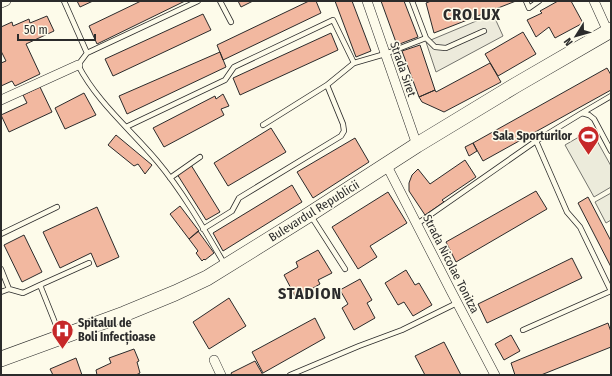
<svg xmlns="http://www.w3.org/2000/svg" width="612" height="376" font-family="'Fira Sans Condensed',sans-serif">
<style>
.green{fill:#ecebdb;stroke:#74746e}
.parking{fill:#eceadb;stroke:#74746e}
.building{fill:#f2b8a0;stroke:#2b2b2b}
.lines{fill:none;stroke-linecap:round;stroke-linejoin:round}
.lane-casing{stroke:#2b2b2b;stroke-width:6}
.street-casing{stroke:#2b2b2b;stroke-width:10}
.primary-casing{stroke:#2b2b2b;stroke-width:16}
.lane{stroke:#fdfbea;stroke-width:4.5}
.street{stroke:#fdfbea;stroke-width:9}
.primary{stroke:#fdfbea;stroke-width:15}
.labels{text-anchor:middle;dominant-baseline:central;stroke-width:3;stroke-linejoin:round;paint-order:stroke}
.street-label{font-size:12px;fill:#2b2b2b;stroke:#fdfbea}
.poi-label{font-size:12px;font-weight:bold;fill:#2b2b2b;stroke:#fdfbea;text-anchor:end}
.district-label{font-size:16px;font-weight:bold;letter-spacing:1px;fill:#2b2b2b;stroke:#fdfbea}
</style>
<rect width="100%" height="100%" fill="#fdfbea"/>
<path class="green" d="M591 130 611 166V187L594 197 565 145Z
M611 193V220L606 223 595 202Z"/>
<path class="parking" d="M493 14 503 36 436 72 426 42Z"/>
<path class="building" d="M77 1H93L80 7Z
M141 1H185L97 44 89 26Z
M238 1H253L241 7Z
M309 1H316L321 13 223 60 217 45Z
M335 1H352L371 51 356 57Z
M381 1H404L418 37 397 45Z
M431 1H516L434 33 426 3Z
M558 1H571L583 23 555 38 549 27 536 37 527 20 542 13 540 11Z
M203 14 211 30 113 76 105 59Z
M47 16 54 31 26 44 40 74 15 86 12 81 1 86V63L6 61 1 51V27L12 22 13 26 29 19 30 23Z
M523 32 536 54 498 76 485 54Z
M331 33 338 50 240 95 233 78Z
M420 45 435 90 419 97 402 51Z
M220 52 226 67 127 114 119 96Z
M490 63 501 82 444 112 422 102 419 97 435 90 436 92Z
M607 68 611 75V90L483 161 473 143Z
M40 87 52 112 9 132 1 115 27 103 23 95Z
M84 93 96 115 65 129 55 108Z
M223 94 229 106 221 109 224 115 164 147 153 128 215 96 216 99Z
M271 128 286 152 228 186 214 163Z
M116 135 152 165 145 174 138 164 134 166 108 145Z
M355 138 369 162 313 198 297 172Z
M473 143 477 151 469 156 465 147Z
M465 160 476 177 442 200 444 202 425 215 409 191V183L412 175 418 169 430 184Z
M191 165 220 212 206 220 177 174Z
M292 185 302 202 223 251 213 233Z
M536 191 547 209 456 262 446 242Z
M388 192 407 223 370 246 377 257 358 269 332 227Z
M588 197 611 241V267L578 203Z
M180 206 199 231 189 239 170 214Z
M97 207 119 257 97 267 91 253 60 268 43 232Z
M198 231 214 253 205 260 204 259 202 261 196 253 198 251 189 239Z
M24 235 42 272 22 282 4 245Z
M318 250 332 273 318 280 320 284 296 298 284 275 298 267 296 262Z
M572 258 582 278 487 323 478 304Z
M406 270 415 285 419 283 432 305 413 316 404 302 398 305 385 283Z
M360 279 372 300 367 303 375 318 354 330 342 308 348 304 340 290Z
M229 298 246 326 209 349 193 322Z
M315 318 325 338 263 373 252 352Z
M608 323 611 332V347L541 375H515L511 363Z
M511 335 520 351 504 360 495 344Z
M444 342 461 375H425L415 356Z
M134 349 139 361 137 362 140 373 136 375H97L96 370 111 363 109 358Z
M76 358 82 375H53L50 369Z
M255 361 263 375H232L231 373Z"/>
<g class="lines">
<defs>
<path id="lane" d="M64 1 87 53
M198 1 87 53 78 65C97 102 130 129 157 161 183 192 204 229 225 265
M220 1 231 22
M412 1 426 38 435 47 446 48 484 31
M526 1 529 8 539 1
M582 113 611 96
M263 125 327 85
M126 127 225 80 234 67 333 20 354 63 385 54 426 38
M536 141 582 113 589 115 594 119 611 151
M170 178 200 157
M311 216 345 269
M417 224 536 141 567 212 580 227 611 291 523 330
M203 229 232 211 239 198 341 136 344 131 343 124 327 85 354 63
M1 234 57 207
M1 269 9 289
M40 285 89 263
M1 292 9 289 23 293 40 285 60 335
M290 375 359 346 402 330 457 303"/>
<path id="street" d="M367 1 417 145
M594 1 608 32
M1 3 6 1
M1 100 78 65
M386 164 451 291 495 375
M214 360 221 375"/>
<path id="primary" d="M1 359 124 314 175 293 207 278 310 214 417 145 516 85 611 30"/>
</defs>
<use href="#lane" class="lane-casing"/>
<use href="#street" class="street-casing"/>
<use href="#primary" class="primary-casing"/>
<use href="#lane" class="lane"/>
<use href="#street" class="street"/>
<use href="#primary" class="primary"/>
</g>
<defs>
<symbol id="stadium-pin" viewBox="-11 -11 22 30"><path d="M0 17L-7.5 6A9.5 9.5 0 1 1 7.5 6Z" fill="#c62828" stroke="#fdfbea"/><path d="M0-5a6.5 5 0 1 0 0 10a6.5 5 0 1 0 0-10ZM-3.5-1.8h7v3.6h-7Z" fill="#fff"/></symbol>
<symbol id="hospital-pin" viewBox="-11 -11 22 30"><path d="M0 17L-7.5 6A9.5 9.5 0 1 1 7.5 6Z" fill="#c62828" stroke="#fdfbea"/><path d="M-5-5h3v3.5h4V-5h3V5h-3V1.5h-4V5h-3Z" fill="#fff"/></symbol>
</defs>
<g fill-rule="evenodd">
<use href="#stadium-pin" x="576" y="124" width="25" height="34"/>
<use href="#hospital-pin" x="50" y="318" width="25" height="34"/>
</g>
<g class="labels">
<g class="street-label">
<text transform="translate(403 69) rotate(71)">Strada Siret</text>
<text transform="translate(314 211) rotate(-32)">Bulevardul Republicii</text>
<text transform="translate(451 264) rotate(63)">Strada Nicolae Tonitza</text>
</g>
<g class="poi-label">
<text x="572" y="136">Sala Sporturilor</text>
<text x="78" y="323" text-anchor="start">Spitalul de<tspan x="78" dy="14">Boli Infecțioase</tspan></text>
</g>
<g class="district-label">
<text x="472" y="14">CROLUX</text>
<text x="310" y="293">STADION</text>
</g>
</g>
<rect width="612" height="376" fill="none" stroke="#2b2b2b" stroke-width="4"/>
<g transform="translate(576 36) rotate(233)" stroke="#fdfbea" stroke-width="3" paint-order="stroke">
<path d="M0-3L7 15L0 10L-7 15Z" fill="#2b2b2b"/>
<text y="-6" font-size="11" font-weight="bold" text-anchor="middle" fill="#2b2b2b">N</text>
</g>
<path d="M18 34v6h77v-6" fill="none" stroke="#2b2b2b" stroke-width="2"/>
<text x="24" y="34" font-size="12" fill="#2b2b2b" stroke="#fdfbea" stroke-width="3" paint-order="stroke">50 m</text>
</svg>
